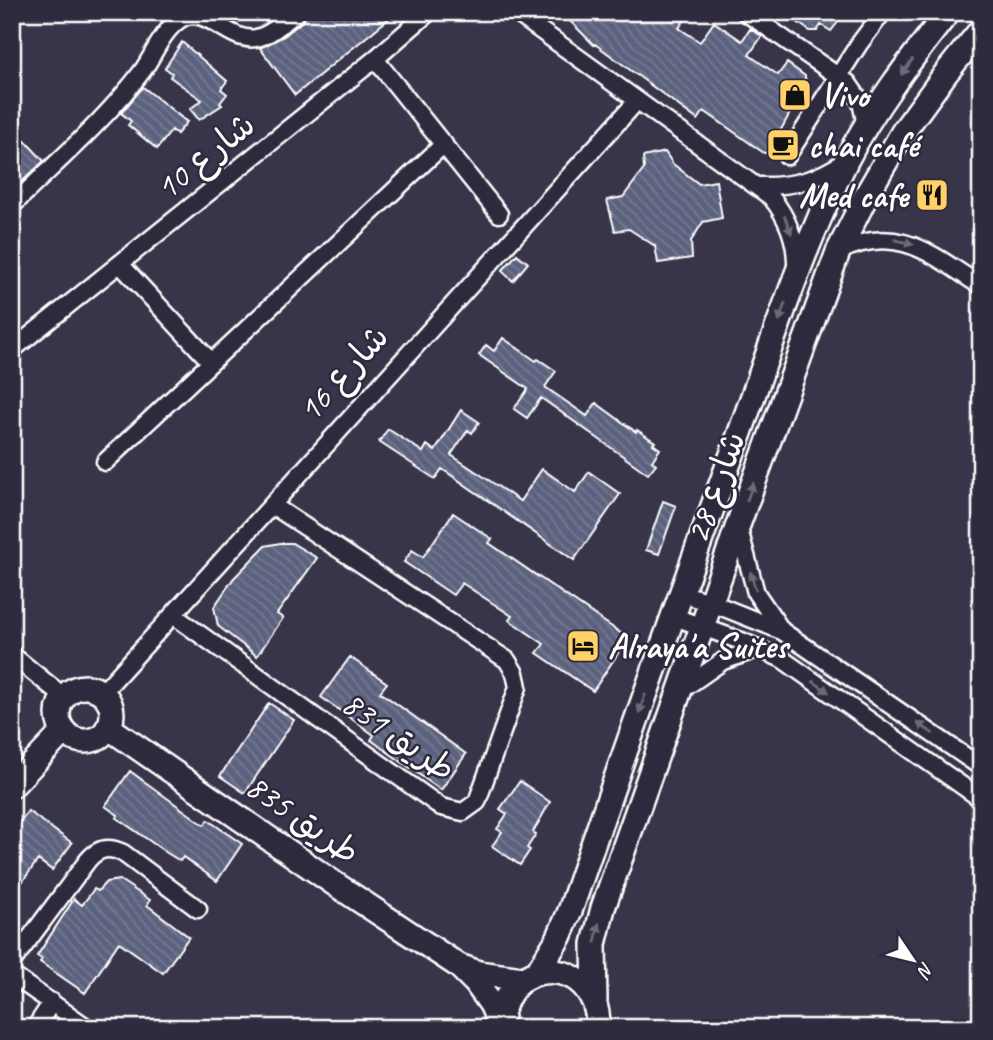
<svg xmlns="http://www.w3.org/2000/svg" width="993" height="1040" font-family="Caveat,'Playpen Sans Arabic',sans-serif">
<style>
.building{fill:url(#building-back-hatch);stroke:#fff;stroke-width:2}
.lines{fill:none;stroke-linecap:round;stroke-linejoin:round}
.street-casing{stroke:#fff;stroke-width:21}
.secondary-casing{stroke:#fff;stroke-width:28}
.street{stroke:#2f2a3d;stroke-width:16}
.secondary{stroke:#2f2a3d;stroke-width:23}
.oneway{fill:#6d6a77}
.labels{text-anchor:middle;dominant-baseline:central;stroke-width:5;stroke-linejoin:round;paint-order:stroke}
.poi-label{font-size:35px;font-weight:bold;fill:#fff;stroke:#2f2a3d;text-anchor:start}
.street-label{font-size:35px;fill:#fff;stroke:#2f2a3d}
</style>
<defs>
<pattern id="building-back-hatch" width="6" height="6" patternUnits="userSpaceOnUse" patternTransform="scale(1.75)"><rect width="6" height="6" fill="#5c627e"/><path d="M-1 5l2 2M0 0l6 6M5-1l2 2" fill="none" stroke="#747a91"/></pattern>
</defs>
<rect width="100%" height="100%" fill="#38354a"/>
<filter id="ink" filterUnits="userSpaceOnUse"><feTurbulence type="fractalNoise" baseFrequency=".0143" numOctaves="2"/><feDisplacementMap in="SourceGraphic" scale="14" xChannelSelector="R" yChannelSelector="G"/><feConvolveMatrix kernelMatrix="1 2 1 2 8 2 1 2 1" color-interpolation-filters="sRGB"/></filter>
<g filter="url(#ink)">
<path class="building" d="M307 12H397L295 95 260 48 284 36 304 20Z
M561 12H690L679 28 700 42 714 22 742 41 750 29 762 36 749 55 778 75 787 63 805 76V85L776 139 778 141 771 152 764 153 704 111 698 120 595 44 594 45Z
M783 12H846L831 31 821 25 817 31H810Z
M182 42 227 81 221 89 227 94 220 103 222 105 199 120 190 109 202 100 170 77 172 73 165 68Z
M143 87 187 122 177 134 172 130 157 149 128 125 131 121 121 113Z
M12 127 44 161 12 191Z
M665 152 673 164 699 184 716 181 722 218 703 222 691 241 692 258 658 263 655 246 629 229 615 231 607 200 623 197 644 169 643 157Z
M517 254 528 263 513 281 502 271Z
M503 338 536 361 538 359 556 371 545 387 587 416 596 403 636 432 637 430 655 442 653 444 660 449 652 461 656 464 648 474 541 398 527 418 514 409 528 389 479 355 486 345 494 351Z
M461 410 479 422 472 433 468 430 451 455 520 501 542 469 575 492 589 472 620 494 574 560 442 469 435 479 379 442 388 429 423 452 427 445 435 451Z
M663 501 676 506 659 554 646 550Z
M453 513 492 539 489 543 628 638 593 691 537 653 544 644 509 620 512 616 462 583 453 595 404 562 412 550 423 557Z
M280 543H292L317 558 277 614 283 618 257 656 218 626 214 607 233 579 265 546Z
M350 657 387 683 380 692 466 754 441 790 371 740 374 735 321 697Z
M269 703 294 720 245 793 220 776Z
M130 771 204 825 208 820 242 844 217 881 183 857 180 861 167 853 117 818 118 815 105 806Z
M520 781 550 802 533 832 536 834 527 848 530 850 520 865 492 846 502 832 497 829 507 814 500 809Z
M28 811 72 843 52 870 38 860 12 896V832Z
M120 880 150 900 147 905 189 937 163 973 119 942 85 993 40 962 42 959 37 956 74 899 82 905 94 889 98 891 106 882Z"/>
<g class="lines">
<defs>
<path id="street" d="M515 12 771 197C788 218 797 240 796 268
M745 12 848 83 861 102 866 125
M375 59 499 214
M787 156 859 44 883 12
M759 186C792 187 818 180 845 161
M12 206C56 162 106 120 143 70 154 54 164 28 182 18 207 5 229 43 256 38 271 35 285 21 297 12
M838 252C898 222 932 255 981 286
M120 264 211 362
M12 350 375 59 429 12
M105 462 444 144
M738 525 756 593 782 631
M680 593 712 603 782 631 981 767
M173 615 441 807 463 812 477 802 518 687 515 673 507 660 272 505
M672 616 744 642 782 659 981 799
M12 655 64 697
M680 691 723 661 760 648
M102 693 637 101
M12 962 88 860C98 848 109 846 123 853L198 909
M12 975 88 1028
M35 1028 52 1002"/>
<path id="secondary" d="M58 714a27 27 0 1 1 54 0a27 27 0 1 1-54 0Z
M108 727 335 884 459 966 476 983 491 1004 501 1026
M12 786 64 731
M462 967 479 973 523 979
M537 973 559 937 570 911C623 757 676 604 733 452 769 354 799 254 846 161 873 108 911 59 948 12
M595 1001 594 944 603 908 738 525 838 252 867 194 903 132 946 73 981 30
M501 1027C501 953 600 953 598 1028"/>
</defs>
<use href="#street" class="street-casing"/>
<use href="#secondary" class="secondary-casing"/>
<use href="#street" class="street"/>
<use href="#secondary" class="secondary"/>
</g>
<defs><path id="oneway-solid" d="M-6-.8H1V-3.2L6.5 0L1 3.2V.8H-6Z" transform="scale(1.75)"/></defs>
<g class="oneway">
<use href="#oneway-solid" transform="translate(907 67) rotate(125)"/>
<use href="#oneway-solid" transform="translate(788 225) rotate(68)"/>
<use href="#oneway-solid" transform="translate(904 242) rotate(15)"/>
<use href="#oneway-solid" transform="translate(782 312) rotate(109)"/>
<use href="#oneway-solid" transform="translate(750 492) rotate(-70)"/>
<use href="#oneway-solid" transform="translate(753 581) rotate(-106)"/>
<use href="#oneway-solid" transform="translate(821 687) rotate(35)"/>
<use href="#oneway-solid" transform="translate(642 704) rotate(109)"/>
<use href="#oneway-solid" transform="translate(925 728) rotate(-145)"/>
<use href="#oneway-solid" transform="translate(597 933) rotate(-79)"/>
</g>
</g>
<defs>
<symbol id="shop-square" viewBox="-11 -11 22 22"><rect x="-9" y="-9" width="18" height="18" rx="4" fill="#ffd166" stroke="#2f2a3d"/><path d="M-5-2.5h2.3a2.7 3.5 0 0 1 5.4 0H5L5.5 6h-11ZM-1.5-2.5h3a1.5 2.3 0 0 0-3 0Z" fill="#111"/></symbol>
<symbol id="cafe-square" viewBox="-11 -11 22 22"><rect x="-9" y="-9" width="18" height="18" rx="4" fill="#ffd166" stroke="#2f2a3d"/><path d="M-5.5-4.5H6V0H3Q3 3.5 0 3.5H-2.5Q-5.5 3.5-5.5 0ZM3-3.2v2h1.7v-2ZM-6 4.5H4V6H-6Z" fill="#111"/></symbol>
<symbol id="restaurant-square" viewBox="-11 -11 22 22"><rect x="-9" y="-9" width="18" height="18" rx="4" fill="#ffd166" stroke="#2f2a3d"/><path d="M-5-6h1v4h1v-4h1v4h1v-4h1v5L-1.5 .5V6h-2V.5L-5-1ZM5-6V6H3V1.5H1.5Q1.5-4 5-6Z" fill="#111"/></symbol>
<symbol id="hotel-square" viewBox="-11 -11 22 22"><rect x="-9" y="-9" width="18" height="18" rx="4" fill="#ffd166" stroke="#2f2a3d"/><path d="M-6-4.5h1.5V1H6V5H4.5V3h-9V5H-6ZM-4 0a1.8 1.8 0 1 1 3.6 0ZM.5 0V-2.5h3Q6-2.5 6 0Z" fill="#111"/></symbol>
</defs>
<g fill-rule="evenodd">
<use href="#shop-square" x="776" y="76" width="38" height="38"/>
<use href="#cafe-square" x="764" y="126" width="38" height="38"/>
<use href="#restaurant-square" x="913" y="176" width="38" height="38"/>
<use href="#hotel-square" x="564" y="627" width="38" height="38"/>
</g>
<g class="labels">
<g class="poi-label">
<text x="820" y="95">Vivo</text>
<text x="808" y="145">chai café</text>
<text x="908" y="195" text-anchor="end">Med cafe</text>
<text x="608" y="646">Alraya'a Suites</text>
</g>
<g class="street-label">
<text transform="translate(205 156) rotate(-39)">شارع 10</text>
<text transform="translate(343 373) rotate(-48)">شارع 16</text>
<text transform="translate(715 487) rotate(-70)">شارع 28</text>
<text transform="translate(399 736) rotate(35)">طريق 831</text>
<text transform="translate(303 819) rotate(35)">طريق 835</text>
</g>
</g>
<rect width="993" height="1040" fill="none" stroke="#2f2a3d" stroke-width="42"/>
<rect x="21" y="21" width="951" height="998" fill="none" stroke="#fff" stroke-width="2.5" filter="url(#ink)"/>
<g transform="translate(913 960) rotate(125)" stroke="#2f2a3d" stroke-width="5" paint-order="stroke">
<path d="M0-5L12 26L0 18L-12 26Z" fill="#ffffff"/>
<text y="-10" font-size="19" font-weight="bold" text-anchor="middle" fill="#ffffff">N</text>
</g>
</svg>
